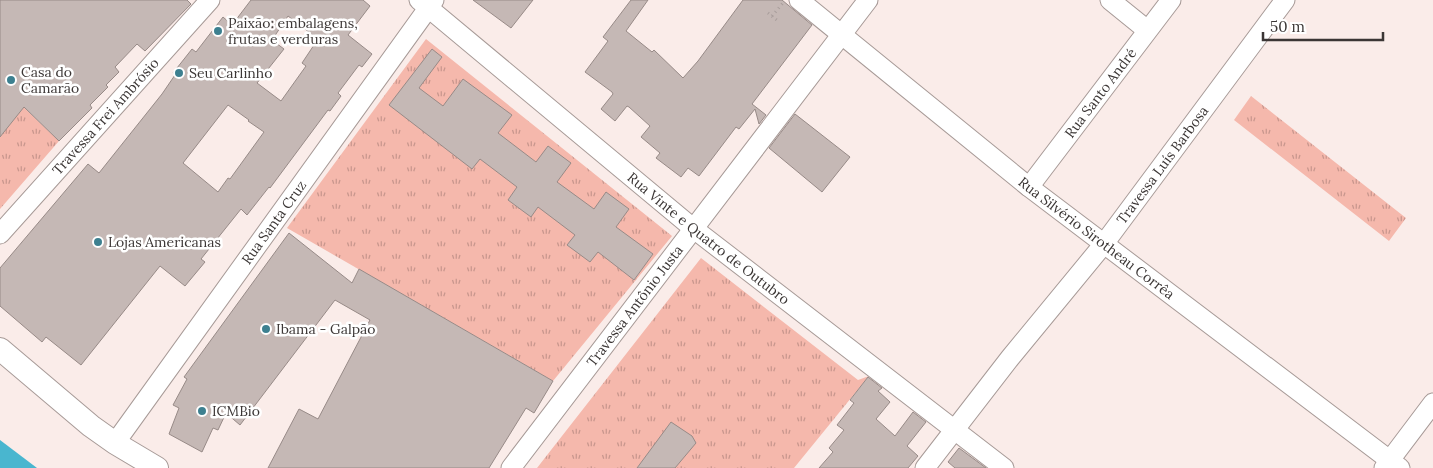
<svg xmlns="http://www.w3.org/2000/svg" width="1433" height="468" font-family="Lora,serif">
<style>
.grass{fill:url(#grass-tufts)}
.water{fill:#49b6cf}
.building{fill:#c5b8b5;stroke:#978a87;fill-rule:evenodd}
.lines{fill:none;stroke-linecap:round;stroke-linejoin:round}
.minor-casing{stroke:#a79a97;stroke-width:21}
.tertiary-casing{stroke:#a79a97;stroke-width:24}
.path{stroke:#a89d9b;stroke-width:3;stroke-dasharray:1 4;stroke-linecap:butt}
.minor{stroke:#fff;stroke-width:19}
.tertiary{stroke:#fff;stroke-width:22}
.poi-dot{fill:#3d8090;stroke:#fff;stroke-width:2}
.labels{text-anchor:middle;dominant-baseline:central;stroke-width:5;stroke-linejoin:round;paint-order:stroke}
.poi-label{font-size:14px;fill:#3b3635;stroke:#fff;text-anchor:start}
.street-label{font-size:14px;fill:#3b3635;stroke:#fff}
</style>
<defs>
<pattern id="grass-tufts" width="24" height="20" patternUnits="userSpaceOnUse" patternTransform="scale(1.25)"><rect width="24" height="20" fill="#f5b8ac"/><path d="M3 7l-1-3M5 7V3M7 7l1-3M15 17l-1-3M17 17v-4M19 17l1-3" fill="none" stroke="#c8968d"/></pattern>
</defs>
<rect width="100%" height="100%" fill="#faece9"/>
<path class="grass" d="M426 39 672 236 553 381 287 228Z
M11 95 59 141 0 209V137Z
M1251 96 1406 218 1389 241 1234 120Z
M701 258 858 380 869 376 794 468H537Z"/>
<path class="water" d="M0 440 37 468H0Z"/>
<path class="building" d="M0 0H187L191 4 145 51 137 44 115 67 119 72 106 85 108 87 90 105 92 108 59 141 24 107 0 137Z
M251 0H363L370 6 348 35 372 54 362 67 359 65 338 93 341 96 330 111 328 110 270 188 269 187 247 215 241 209 201 259 205 262 185 286 160 266 81 365 46 337 42 342 0 306V268L88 164 99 173 162 94 175 75 173 73 192 49 196 52 223 17 232 25ZM288 16 318 39 302 63 306 66 281 101 257 83 284 49 272 40ZM228 105 249 120 248 121 264 132 230 179 228 178 218 192 183 163Z
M473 0H533L511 28Z
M631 0H648L626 31 652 52 654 50 683 78 698 61 743 0H782L812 25 752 104 766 115 759 124 755 109 739 129 736 127 699 176 688 168 681 177 656 158 660 153 641 137 650 126 629 107 627 106 615 121 601 109 613 94 612 92 585 72 608 41 603 37Z
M432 49 442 57 419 88 443 106 463 79 512 115 498 133 536 162 548 146 571 163 557 182 594 209 606 192 629 209 616 227 653 254 634 280 598 252 590 262 567 245 575 235 538 207 531 217 508 200 517 187 480 159 472 169 389 105Z
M795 114 850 157 822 192 769 148Z
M289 233 352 283 359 269 553 381 534 413 526 408 489 468H268L299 409 318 419 370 320 335 300 240 425 226 413 218 430 213 428 202 452 169 434 179 408 173 405 187 379 184 377Z
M868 377 882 388 878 391 890 402 876 419 895 436 913 412 926 422 907 446 918 456 908 468H819L833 452 829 448 844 430 837 425 854 403 850 400Z
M671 422 692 436 696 443 675 468H637Z
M959 448 986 468H955L948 462Z"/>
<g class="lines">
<defs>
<g id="minor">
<path id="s1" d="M419 0 694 229 1004 468"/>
<path id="s2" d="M799 0 1029 187 1400 468"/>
<path d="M1110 0 1147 30"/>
<path id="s3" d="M1029 187 1171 0"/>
<path id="s4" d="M0 234 210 0"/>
<path id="s5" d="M115 443 434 0"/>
<path id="s6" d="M511 468 868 0"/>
<path id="s7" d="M925 468 1010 358 1103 245 1285 0"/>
<path d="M1384 468 1433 403"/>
</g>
<path id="tertiary" d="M0 349 91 426 115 443 157 468"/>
</defs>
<use href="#minor" class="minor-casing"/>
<use href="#tertiary" class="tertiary-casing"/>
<path class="path" d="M768 13 778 21
M772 16 783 3"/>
<use href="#minor" class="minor"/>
<use href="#tertiary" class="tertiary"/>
</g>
<g class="poi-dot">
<circle cx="218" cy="31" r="5"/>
<circle cx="179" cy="73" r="5"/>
<circle cx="11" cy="80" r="5"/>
<circle cx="98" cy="242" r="5"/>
<circle cx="266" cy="329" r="5"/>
<circle cx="202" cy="411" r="5"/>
</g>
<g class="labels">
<g class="poi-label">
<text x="228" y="23">Paixão: embalagens,<tspan x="228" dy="16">frutas e verduras</tspan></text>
<text x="21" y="72">Casa do<tspan x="21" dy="16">Camarão</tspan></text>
<text x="189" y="73">Seu Carlinho</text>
<text x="108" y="242">Lojas Americanas</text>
<text x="276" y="329">Ibama - Galpão</text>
<text x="212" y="411">ICMBio</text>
</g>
<g class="street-label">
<text stroke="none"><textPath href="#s3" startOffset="118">Rua Santo André</textPath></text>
<text stroke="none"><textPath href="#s4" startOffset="158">Travessa Frei Ambrósio</textPath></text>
<text stroke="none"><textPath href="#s7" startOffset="385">Travessa Luís Barbosa</textPath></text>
<text stroke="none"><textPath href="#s5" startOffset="272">Rua Santa Cruz</textPath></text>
<text stroke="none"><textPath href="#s1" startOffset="375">Rua Vinte e Quatro de Outubro</textPath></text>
<text stroke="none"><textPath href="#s2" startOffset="381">Rua Silvério Sirotheau Corrêa</textPath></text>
<text stroke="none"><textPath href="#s6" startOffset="204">Travessa Antônio Justa</textPath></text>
</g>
</g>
<path d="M1263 32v8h120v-8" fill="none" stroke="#3b3635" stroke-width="2.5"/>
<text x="1270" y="32" font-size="15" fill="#3b3635" stroke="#ffffff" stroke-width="4" paint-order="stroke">50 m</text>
</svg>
